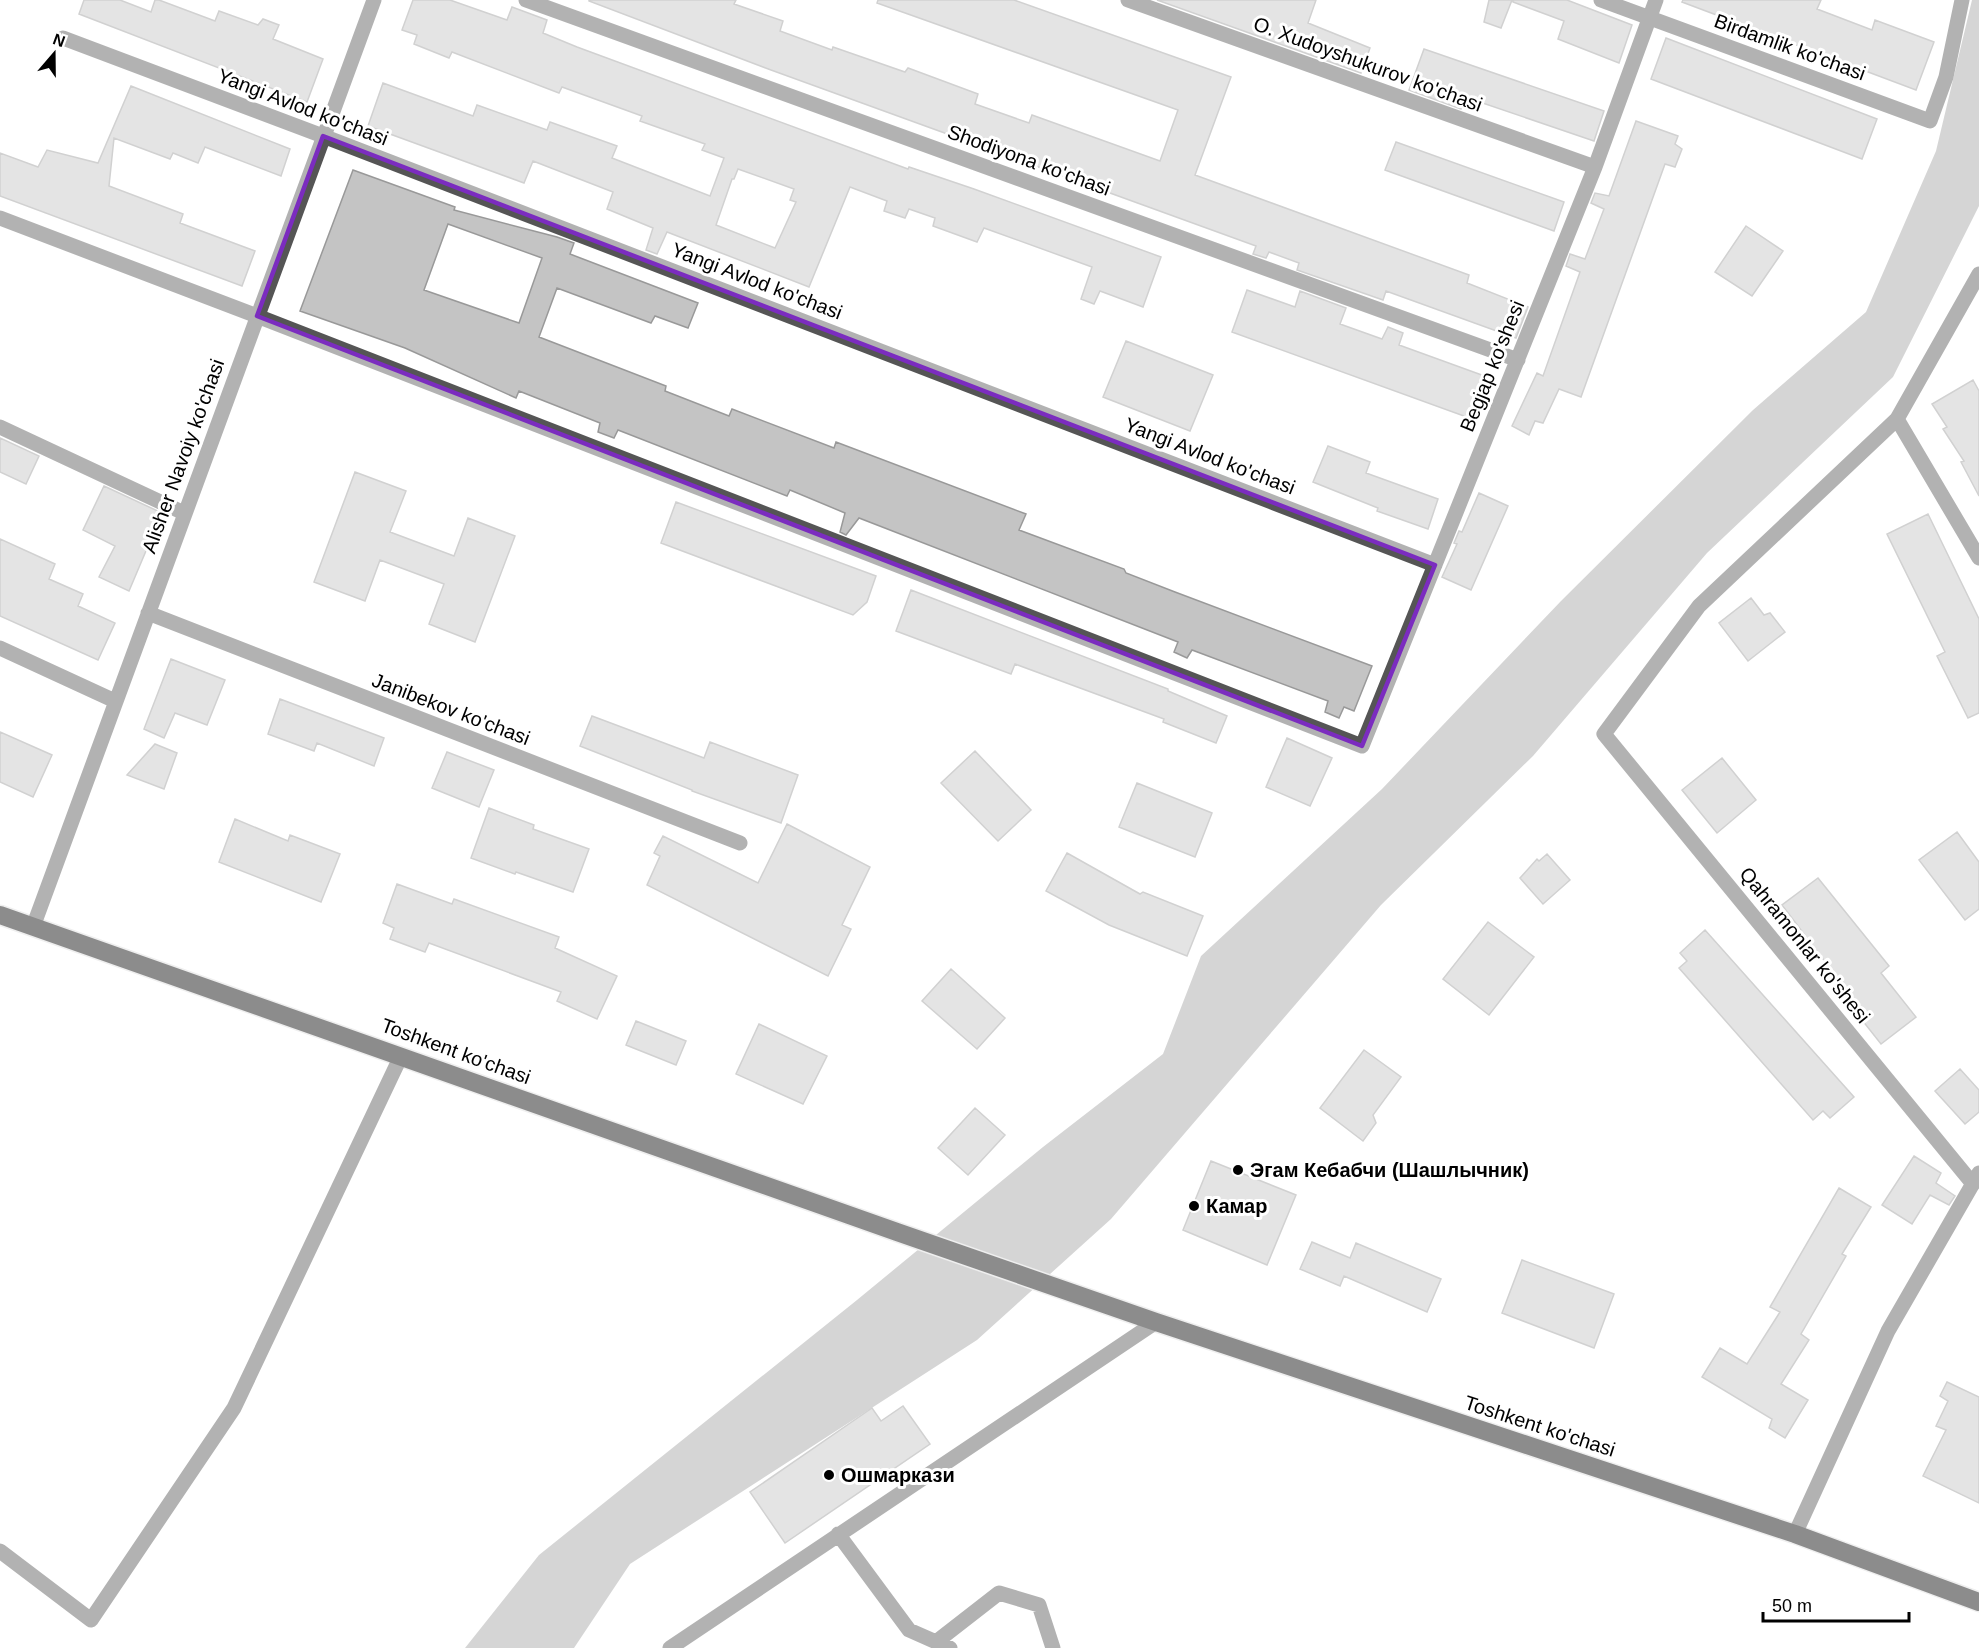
<svg xmlns="http://www.w3.org/2000/svg" width="1979" height="1648" font-family="Arial,sans-serif">
<style>
.water{fill:#a3a3a3}
.building{fill:#c4c4c4;stroke:#999;stroke-width:1.5;fill-rule:evenodd}
.lines{fill:none;stroke-linecap:round;stroke-linejoin:round}
.highway-casing{stroke:#dbdbdb;stroke-width:21}
.minor{stroke:#555;stroke-width:15}
.highway{stroke:#000;stroke-width:18}
.marked{fill:none;stroke:#7b2cbf;stroke-width:4.5;stroke-linejoin:round}
.poi-dot{fill:#000;stroke:#fff;stroke-width:2}
.labels{text-anchor:middle;dominant-baseline:central;stroke-width:6;stroke-linejoin:round;paint-order:stroke}
.street-label{font-size:20px;fill:#000;stroke:#fff}
.poi-label{font-size:20px;font-weight:bold;fill:#000;stroke:#fff;text-anchor:start}
</style>
<rect width="100%" height="100%" fill="#fff"/>
<path class="water" d="M1972 0H1979V206L1893 377 1707 553 1533 756 1381 905 1111 1219 977 1340 630 1564 574 1648H465L539 1555 857 1300 1043 1147 1163 1054 1201 956 1382 789 1561 601 1753 410 1866 312 1936 151Z"/>
<path class="building" d="M84 0H120L151 12 155 0H159L215 21 219 11 258 25 263 19 279 25 273 39 323 59 307 102 79 14Z
M413 0H450L507 20 512 7 547 20 543 33 577 47 908 169 909 167 974 189 1161 257 1143 307 1100 291 1094 304 1081 299 1092 267 984 228 977 242 933 226 935 218 909 209 905 218 884 211 887 201 850 187 809 287 667 232 657 254 646 250 653 228 607 209 613 192 533 161 524 183 368 126 383 83 473 116 477 105 547 130 550 122 617 146 612 158 710 196 724 158 702 150 705 144 640 121 642 116 562 87 559 93 452 52 449 58 414 44 417 35 402 30ZM738 169 794 189 790 200 796 202 775 248 716 225 732 179H734Z
M589 0H736L734 4 783 21 780 31 832 50 833 47 905 72 908 68 978 94 975 104 1029 123 1032 115 1160 161 1178 110 877 3 878 0H1014L1231 77 1195 175 1469 275 1467 283 1528 307 1516 338 1386 291 1383 300 1297 270 1299 263 1269 252 1266 258 1253 254 1256 246 771 70 589 1Z
M1157 0H1316L1308 23 1370 48 1361 73Z
M1489 0H1512L1501 28 1484 22Z
M1513 0H1567L1632 25 1619 63 1558 39 1564 21 1513 2Z
M1683 0H1821L1817 9 1872 30 1875 20 1934 42 1916 90 1682 2Z
M1666 38 1877 119 1862 159 1651 79Z
M1424 49 1604 111 1594 141 1465 97 1461 109 1409 90Z
M131 86 290 149 281 176 205 147 198 163 173 153 170 159 114 138 109 186 183 214 180 223 255 251 242 286 0 196V153L38 167 47 150 98 163Z
M1636 121 1678 136 1675 144 1682 149 1675 167 1665 164 1581 397 1559 389 1543 423 1535 421 1529 435 1512 426 1537 373 1543 376 1580 272 1566 266 1570 254 1585 259 1604 209 1591 203 1595 193 1609 196Z
M1396 142 1564 202 1554 231 1385 170Z
M353 170 455 207 454 210 557 237 574 243 570 254 698 303 688 328 655 316 651 323 557 288 539 337 666 386 665 391 729 416 732 409 834 448 836 442 1026 514 1019 530 1124 569 1126 573 1175 592 1372 666 1354 711 1344 707 1339 718 1325 712 1328 701 1192 650 1187 658 1174 652 1178 642 859 518 846 535 840 532 845 513 790 490 787 496 618 430 614 438 598 432 600 423 519 391 516 398 405 348 300 311ZM448 224 542 258 519 323 424 290Z
M1746 226 1783 251 1752 296 1715 272Z
M1247 290 1295 307 1300 291 1346 308 1340 324 1382 339 1388 327 1403 333 1399 345 1490 378 1475 420 1232 332Z
M1126 341 1213 375 1190 431 1103 397Z
M1973 380 1979 391V496L1961 462 1964 461 1943 429 1947 427 1932 404Z
M0 438 39 456 26 484 0 472Z
M1328 446 1370 462 1366 473 1438 499 1428 529 1377 511 1378 508 1313 482Z
M355 472 406 491 390 532 454 556 468 518 515 536 475 642 429 624 444 584 380 560 365 601 314 582Z
M104 486 162 513 129 591 99 577 115 546 83 530Z
M1479 493 1508 506 1471 590 1442 577 1457 544 1454 543 1459 531 1462 532Z
M676 502 876 576 867 602 853 615 661 543Z
M1928 514 1979 619V713L1968 718 1937 656 1945 652 1887 534Z
M0 539 55 564 49 579 83 594 78 606 115 623 98 660 0 616Z
M911 590 1168 689V691L1227 716 1216 743 1163 722 1164 719 1015 664 1011 674 896 631Z
M1751 598 1764 615 1770 613 1785 632 1748 661 1719 623Z
M171 659 225 680 207 725 175 713 164 738 144 729Z
M280 699 384 738 374 766 317 743 314 751 268 734Z
M592 716 704 758 710 742 798 775 781 823 692 791V790L580 746Z
M0 732 52 755 33 797 0 782Z
M1287 738 1332 758 1310 806 1266 787Z
M155 744 177 753 164 789 127 775Z
M975 751 1031 810 998 841 941 783Z
M447 752 494 770 479 807 432 788Z
M1722 758 1756 800 1717 833 1682 790Z
M1137 783 1212 813 1195 857 1119 827Z
M489 808 534 825 533 829 589 849 573 892 516 872 515 874 471 858Z
M235 819 288 841 290 835 340 854 321 902 219 862Z
M787 824 870 867 842 925 851 929 828 976 647 885 660 856 654 853 663 836 758 883Z
M1957 832 1979 862V909L1965 920 1919 860Z
M1067 853 1140 894 1143 892 1203 916 1187 956 1109 925 1046 891Z
M1547 854 1570 880 1543 904 1520 878 1537 859 1539 861Z
M1818 878 1889 966 1881 973 1916 1017 1881 1044 1847 1001 1852 997 1782 905Z
M397 884 452 904 454 899 559 937 555 948 617 976 597 1019 557 1001 561 992 429 943 425 952 390 939 394 928 383 923Z
M1488 922 1534 957 1489 1015 1443 979Z
M1705 930 1854 1097 1830 1118 1823 1111 1813 1120 1679 968 1687 961 1680 953Z
M951 969 1005 1018 977 1049 922 1001Z
M636 1021 686 1041 676 1065 626 1045Z
M759 1024 827 1056 803 1104 736 1074Z
M1364 1050 1401 1077 1373 1115 1376 1123 1363 1141 1320 1108Z
M1960 1069 1979 1090V1112L1965 1124 1935 1091Z
M975 1108 1005 1135 968 1175 938 1148Z
M1914 1156 1941 1173 1936 1183 1955 1196 1949 1205 1930 1195 1912 1224 1882 1205Z
M1211 1161 1296 1195 1267 1265 1183 1230Z
M1839 1188 1871 1207 1842 1254 1846 1256 1801 1334 1809 1340 1781 1384 1808 1400 1785 1438 1769 1428 1772 1419 1702 1377 1720 1348 1747 1364 1780 1312 1770 1307Z
M1312 1242 1350 1258 1356 1243 1441 1279 1427 1312 1344 1276 1340 1286 1300 1269Z
M1522 1260 1614 1294 1594 1348 1502 1313Z
M1947 1382 1979 1397V1503L1923 1476 1946 1430 1936 1426 1948 1401 1940 1396Z
M903 1406 930 1444 785 1543 750 1492 872 1408 881 1421Z"/>
<g class="lines">
<defs>
<path id="highway" d="M0 915 897 1232 1156 1322 1795 1534 1979 1602"/>
</defs>
<use href="#highway" class="highway-casing"/>
<path class="minor" d="M526 0 1518 360
M1128 0 1595 167
M1601 0 1930 121 1946 77 1962 0
M63 38 323 136 1435 565
M0 218 257 316 1362 746 1595 167 1656 0
M1897 419 1979 558
M0 427 184 513
M148 613 740 843
M0 648 115 701
M33 927 374 0
M1973 1184 1604 734 1699 606 1897 419 1979 274
M838 1534 909 1630 950 1648
M1795 1534 1888 1331 1979 1173
M0 1551 91 1620 234 1408 401 1056
M936 1642 999 1593 1039 1605 1053 1648
M670 1648 1156 1322"/>
<use href="#highway" class="highway"/>
</g>
<path d="M0 0H1979V1648H0ZM323 136 1435 565 1362 746 257 316Z" fill="#fff" fill-opacity=".55" fill-rule="evenodd"/>
<path class="marked" d="M323 136 1435 565 1362 746 257 316Z"/>
<g class="poi-dot">
<circle cx="1238" cy="1170" r="6"/>
<circle cx="1194" cy="1206" r="6"/>
<circle cx="829" cy="1475" r="6"/>
</g>
<g class="labels">
<g class="street-label">
<text transform="translate(1790 47) rotate(20)">Birdamlik ko'chasi</text>
<text transform="translate(1368 64) rotate(20)">O. Xudoyshukurov ko'chasi</text>
<text transform="translate(303 107) rotate(21)">Yangi Avlod ko'chasi</text>
<text transform="translate(1029 160) rotate(20)">Shodiyona ko'chasi</text>
<text transform="translate(757 281) rotate(21)">Yangi Avlod ko'chasi</text>
<text transform="translate(1492 366) rotate(-68)">Begjap ko'shesi</text>
<text transform="translate(183 456) rotate(-70)">Alisher Navoiy ko'chasi</text>
<text transform="translate(1210 456) rotate(21)">Yangi Avlod ko'chasi</text>
<text transform="translate(451 709) rotate(21)">Janibekov ko'chasi</text>
<text transform="translate(1805 945) rotate(51)">Qahramonlar ko'shesi</text>
<text transform="translate(456 1051) rotate(20)">Toshkent ko'chasi</text>
<text transform="translate(1540 1426) rotate(18)">Toshkent ko'chasi</text>
</g>
<g class="poi-label">
<text x="1250" y="1170">Эгам Кебабчи (Шашлычник)</text>
<text x="1206" y="1206">Камар</text>
<text x="841" y="1475">Ошмаркази</text>
</g>
</g>
<g transform="translate(54 54) rotate(20)" stroke="#ffffff" stroke-width="4.5" paint-order="stroke">
<path d="M0-4.5L10 22L0 15L-10 22Z" fill="#000000"/>
<text y="-9" font-size="16" font-weight="bold" text-anchor="middle" fill="#000000">N</text>
</g>
<path d="M1763 1612v9h146v-9" fill="none" stroke="#000000" stroke-width="3"/>
<text x="1772" y="1612" font-size="18" fill="#000000" stroke="#ffffff" stroke-width="4.5" paint-order="stroke">50 m</text>
</svg>
